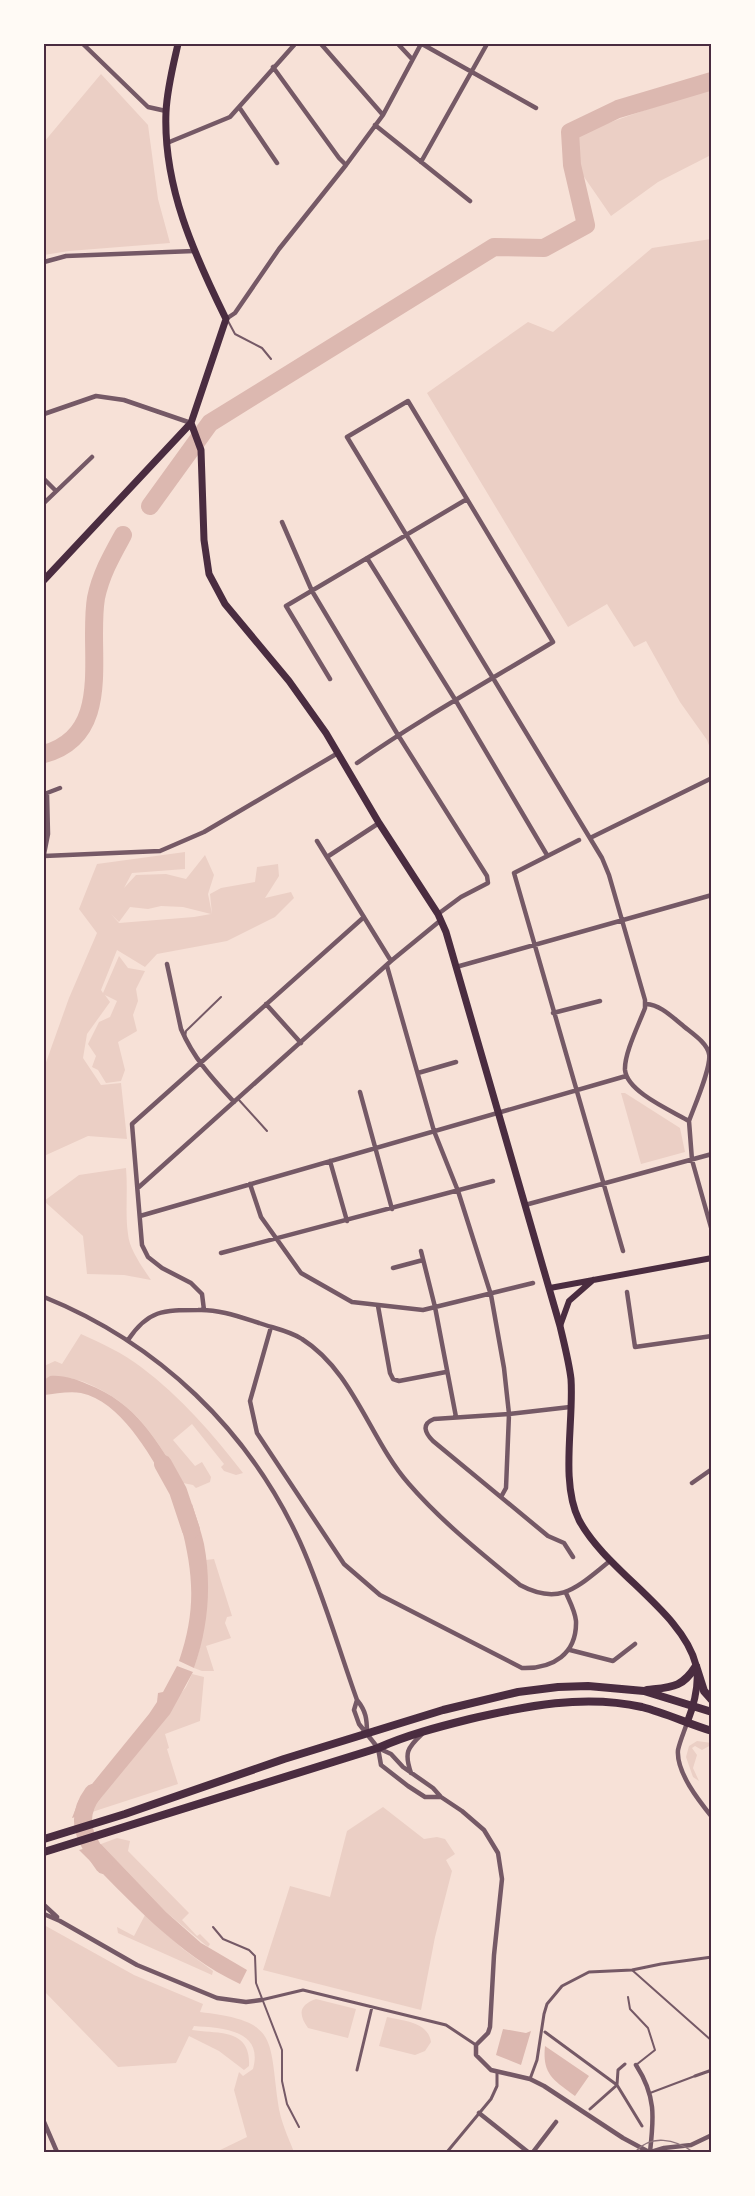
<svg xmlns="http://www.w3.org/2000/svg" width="755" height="2196" font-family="Arial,sans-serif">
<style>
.green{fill:#ebcfc5;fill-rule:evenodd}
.water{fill:#dcb8b0}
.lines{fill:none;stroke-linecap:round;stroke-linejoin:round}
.river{stroke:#dcb8b0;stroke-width:18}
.service{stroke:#755966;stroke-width:2}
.pedestrian{stroke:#755966;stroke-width:3}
.minor{stroke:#755966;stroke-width:4.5}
.secondary{stroke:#4a2c40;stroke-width:6}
.primary{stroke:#4a2c40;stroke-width:7}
.trunk{stroke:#4a2c40;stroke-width:8}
.tram{stroke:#8f747c;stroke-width:1.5}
.neatline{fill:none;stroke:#4a2c40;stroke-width:2}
</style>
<rect width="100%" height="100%" fill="#f7e1d7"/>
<path class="green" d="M101 74 148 125 158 199 170 243 69 251 44 255V142Z
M711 87V155L658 182 611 216 580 171 571 136Z
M711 239H712L711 751 707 740 680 702 646 641 634 647 607 604 568 627 427 393 528 322 553 332 652 248Z
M185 852V869L132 873 124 888 136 875 166 874 186 879 205 855 214 875 208 894 212 914 210 894 221 888 255 882 257 867 278 864 279 876 265 898 291 892 294 898 275 917 227 941 157 954 145 967 117 950 101 990 103 993 119 956 128 968 145 971 136 989 138 1001 133 1015 137 1031 118 1042 125 1070 121 1081 106 1083 98 1070 92 1067 96 1056 88 1044 99 1022 110 1017 117 1001 105 995 110 1002 87 1034 83 1058 101 1085 121 1083 127 1139 88 1136 44 1156V1068L69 998 97 933 79 909 97 864ZM161 906 183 907 211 914 194 917 119 923 111 914 119 922 130 907 148 909Z
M621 1093H625L680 1128 685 1152 641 1164Z
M126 1168C128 1190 125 1214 128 1234 129 1249 143 1268 151 1280L124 1275 87 1274 83 1236 44 1201 79 1175Z
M81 1334C101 1343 123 1353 141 1367 181 1397 213 1434 243 1473L236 1475 224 1471 221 1467 224 1464 192 1424 173 1440 195 1466 202 1462 211 1477 210 1482 196 1488 193 1485 183 1483C154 1437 138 1404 84 1382 72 1378 56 1374 44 1380V1366L55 1361 62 1364Z
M214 1559 232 1616 227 1617 225 1623 231 1638 206 1646 214 1671H202L194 1668C205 1636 209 1593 206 1560Z
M192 1674 204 1677 200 1721 165 1734 169 1748 167 1749 178 1784 92 1812 96 1804 186 1687Z
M697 1741 712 1743 711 1745 702 1750 695 1746 692 1748 697 1755 693 1768 699 1781 693 1777 686 1757 689 1746Z
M383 1807 424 1839 437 1837 445 1839 455 1854 446 1860 452 1871 435 1937 421 2010 263 1970 290 1886 330 1897 347 1831Z
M117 1838 130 1841 128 1851 189 1913 182 1920 197 1936 200 1934 210 1944 208 1947 166 1912 101 1844Z
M145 1915 183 1949 213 1971 212 1975 118 1933 117 1927 134 1936Z
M44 1925 134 1975 203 2004 200 2012C277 2021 269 2036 278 2103 280 2120 288 2137 294 2152H216L247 2137 234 2090 239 2072 243 2076 253 2069C264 2029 221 2028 194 2026L192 2030C218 2034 251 2028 249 2066L244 2070 219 2051 189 2036 176 2063 118 2067 44 1991Z
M316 1999 356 2009 348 2038 308 2028C298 2014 299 2005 316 1999Z
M387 2017C404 2021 428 2022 431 2042L425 2051 415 2055 379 2046Z"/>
<path class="water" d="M50 1376C64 1375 75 1379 87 1384 137 1403 156 1440 183 1483L167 1485C149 1453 120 1401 81 1393 69 1391 55 1394 44 1395V1380Z
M192 1504C196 1517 201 1531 204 1544 212 1586 208 1628 194 1668L179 1661C198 1606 193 1567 177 1511Z
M177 1666 193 1672 170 1714 96 1804 92 1812 72 1818 79 1800 149 1714 157 1702 158 1693 163 1692Z
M101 1844 166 1912 201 1943 247 1970 240 1984C176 1954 129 1899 79 1850Z
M503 2029 526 2033 531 2031 521 2065 496 2055Z
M545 2046 589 2076 575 2096C554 2080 542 2075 545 2046Z"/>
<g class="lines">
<path class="river" d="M150 506 210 423 494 247 544 248 586 225 572 165 570 132 618 109 712 81
M44 754C115 735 87 651 96 598 101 574 112 555 123 535
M163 1464 178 1491 191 1530
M93 1793C73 1820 86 1841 104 1865"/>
<path class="service" d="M228 321 235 334 262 348 271 359
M185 1037 186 1031 221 997
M239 1100 267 1131
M213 1927 223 1939 249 1950 255 1956 256 1983 282 2050V2081L287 2104 299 2127
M632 1970 712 2041
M628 1997 630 2009 648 2028 655 2050 636 2065
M650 2093 695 2076"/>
<path class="pedestrian" d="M261 2000 303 1990 446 2025 476 2045
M545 2032 617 2085 590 2109
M625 2064 618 2070 617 2085 642 2126
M357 2070 372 2007
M695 2076 712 2070
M530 2079 537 2060 544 2014 547 2004 562 1986 589 1972 632 1970 661 1964 712 1957
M447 2152 491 2099 497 2086V2072"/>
<path class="minor" d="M83 44 148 107 166 111
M321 44 383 115
M398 44 412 59
M422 44 536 108
M273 67 339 158 346 165
M239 107 277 163
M375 125 470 201
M167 143 230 117 295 44
M421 162 487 44
M44 262 66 256 194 251
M226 319 235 313 279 249 346 165 383 115 421 44
M44 414 96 396 124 400 191 423
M44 479 55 490
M44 503 92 457
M282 522 312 591 398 735 487 876 488 883 461 897 438 914
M367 558 456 701 547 855
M330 679 286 606 467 499
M357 763C420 719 487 682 553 642L408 401 347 437 602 858 609 875 645 1000V1008C639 1024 624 1054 625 1070 627 1092 672 1111 689 1121 694 1107 712 1066 709 1054 707 1042 690 1032 681 1024 670 1015 660 1005 646 1004
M590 838 712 778
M579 840 514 873 623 1251
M317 841 391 961
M44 854 48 834 47 793 60 788
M44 856 160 851 204 832 338 753
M327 857 379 823
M167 964 181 1029C194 1059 212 1078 234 1102
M387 966 434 1131 458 1191 491 1295 504 1368 509 1414 506 1488 501 1497
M456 967 712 895
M266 1004 301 1043
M553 1013 600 1001
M418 1073 456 1062
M360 1092 392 1209
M689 1121 692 1160 712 1231
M330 1161 347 1221
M250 1184 261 1217 301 1273 352 1302 423 1310 533 1283
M139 1187 391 961 441 920
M525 1205 712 1154
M140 1216 626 1076
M421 1251 435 1307 456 1417
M221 1253 493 1181
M393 1268 423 1260
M627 1292 635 1347 712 1336
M44 1297C158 1343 249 1430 300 1542 323 1593 338 1647 357 1700 366 1711 367 1719 367 1733
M378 1306 390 1373 393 1379 399 1381 446 1372
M204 1310 202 1294 191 1283 162 1268 148 1257 142 1245 132 1124 364 917
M271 1327 250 1401 257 1433 344 1564 380 1595 522 1668C553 1669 577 1654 576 1621 575 1611 570 1602 566 1593
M128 1340C148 1310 163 1310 198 1310 218 1309 240 1317 259 1323 273 1328 290 1331 302 1339 354 1372 370 1440 409 1484 442 1522 481 1553 520 1585 561 1607 578 1586 610 1561
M570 1407 509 1414 434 1419C421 1424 425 1433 433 1441L548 1536 564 1543 573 1557
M692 1483 712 1469
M570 1650 613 1661 635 1644
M357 1700 354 1710 359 1724 378 1748 391 1754 403 1767 433 1788 441 1797 462 1811 484 1830 498 1853 502 1879 494 1955 490 2027 488 2033 476 2045V2055L491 2070 530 2079 544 2086 623 2138 649 2152
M687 1723C684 1732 680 1741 678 1750 676 1772 699 1801 712 1817
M378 1748 381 1765 408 1786 425 1797H440
M411 1773C404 1753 407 1748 422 1734
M44 1905 57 1917
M44 1914 60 1921 137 1965 217 1998 246 2002 261 2000
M636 2065C656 2096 654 2117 650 2152
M479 2113 528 2152
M44 2122 57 2152
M533 2152 556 2122
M651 2152 664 2148 691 2145 712 2135"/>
<path class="secondary" d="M550 1288 712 1258
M560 1326 569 1301 593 1280"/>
<path class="primary" d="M178 44C173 66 167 89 166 112 163 186 194 254 226 319L191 423 201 450 204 540 209 574 225 604 289 681 326 733 379 823 438 914 446 932 560 1326C564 1343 569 1362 571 1379 574 1422 560 1482 579 1520 606 1571 683 1612 696 1665 700 1684 694 1705 687 1723
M44 580 191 423"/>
<path class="trunk" d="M696 1666 704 1691 712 1700
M647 1690C672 1687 682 1688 696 1666
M44 1839 125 1814 284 1759 443 1710 518 1692 558 1687 588 1686 644 1691 712 1712
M44 1852 378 1748C407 1735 438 1727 470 1719 526 1706 584 1694 642 1707 665 1713 689 1724 712 1731"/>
<path class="tram" d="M635 2152C651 2134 675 2139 693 2152"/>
</g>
<rect width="755" height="2196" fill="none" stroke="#fffaf5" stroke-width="90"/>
<rect x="45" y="45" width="665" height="2106" class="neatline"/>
</svg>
